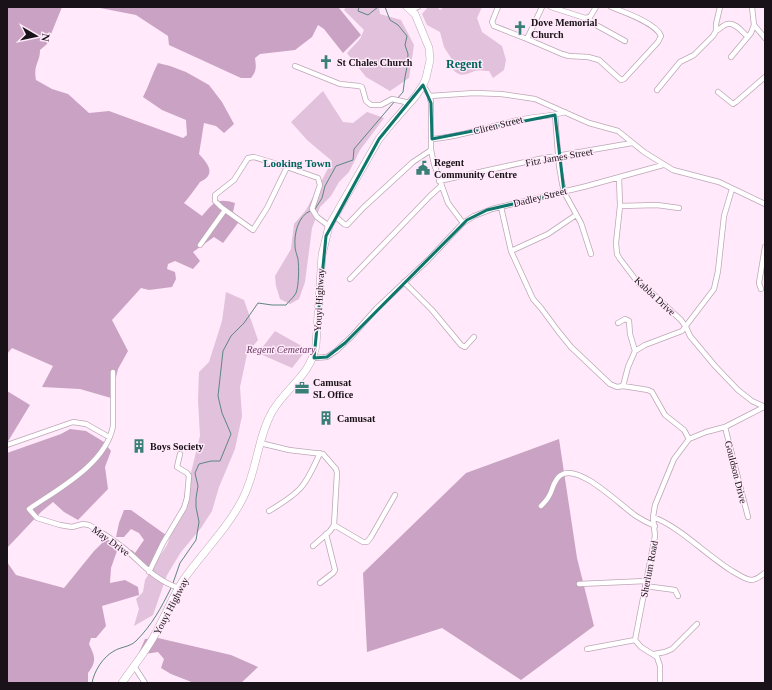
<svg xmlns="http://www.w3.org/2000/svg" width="772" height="690" font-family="Georgia,serif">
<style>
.green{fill:#e1c1db}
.forest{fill:#caa2c3}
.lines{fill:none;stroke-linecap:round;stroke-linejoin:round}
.stream{stroke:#5d8682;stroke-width:1}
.minor-casing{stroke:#bca7b7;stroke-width:6}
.primary-casing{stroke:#bca7b7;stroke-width:8}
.minor{stroke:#fff;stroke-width:4.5}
.primary{stroke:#fff;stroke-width:7}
.marked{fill:none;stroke:#0f766e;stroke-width:3;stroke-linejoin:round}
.labels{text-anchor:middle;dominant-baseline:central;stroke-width:3;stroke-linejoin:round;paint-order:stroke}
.poi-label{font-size:10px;font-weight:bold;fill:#191218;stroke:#ffe9fa;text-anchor:start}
.street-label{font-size:10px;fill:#191218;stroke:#ffe9fa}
.park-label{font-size:10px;font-style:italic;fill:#6a3763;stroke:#ffe9fa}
.neighbourhood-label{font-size:11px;font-weight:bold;fill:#00645d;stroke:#ffe9fa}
.quarter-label{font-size:12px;font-weight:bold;fill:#00645d;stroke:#ffe9fa}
</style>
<rect width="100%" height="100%" fill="#ffe9fa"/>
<path class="green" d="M346 7H379L380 14 401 20 414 45 409 78 390 91 366 77 347 53 360 39 364 30 344 10Z
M428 7H437L440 10 444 7H482L477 18 482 32 502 46 506 60 504 70 493 78 489 71C485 71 479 70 475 71 466 74 462 78 453 70V61L444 47 440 32 427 25 422 14Z
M323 91 343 122 353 123 367 112 384 118 360 150 349 172 339 182 331 196 320 207 312 228 305 282 299 299 290 304 280 299 276 286 275 276 291 249 294 224 306 210 332 161 307 140 291 122Z
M226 292 244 300 258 340 247 354 240 387 242 416 235 449 219 487 212 511 201 528 181 552 167 575 153 615 134 626 139 609 136 599 143 592 145 580 167 545 178 517 188 485 200 436 198 400 199 372 209 362 222 321Z
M275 331 307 349 292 368 258 353Z"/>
<path class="forest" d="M7 7H62L47 44 40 50C40 63 33 64 36 80L52 89 68 94 89 113 109 111 183 138 187 135 186 120 162 110 143 97C149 86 152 74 158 63L170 66 186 72 209 85 222 102 234 124 224 133 216 126 204 123 199 154C204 160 213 168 208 176 206 179 203 180 200 182 195 189 190 196 184 203L202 216C213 203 217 197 235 203L233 212 241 219 223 243 214 237 193 252 200 261 193 269 175 261 168 264 167 269 175 272 176 279 172 287 149 290 141 288 112 320 128 351 118 369 111 398 80 389 42 387 53 366 12 348 7 354Z
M95 7H331L339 8 361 35 343 53 324 29 318 25 312 37 295 50 260 54 255 58C256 66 257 71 251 78H241L169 45 168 36 136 15Z
M7 391 30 405 7 443Z
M70 429 86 431 104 442 111 451 105 467 108 489 78 520 64 512 53 502 41 512 7 548V453L61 434Z
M559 439 577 558 594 626 521 680 442 628 367 652 363 573 466 473Z
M124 510H131L166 535 156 551 149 569 129 551 132 550 135 553 144 540 139 533 131 529 124 537H116L119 523Z
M106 539 113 544 117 551 111 568 110 583 125 580 138 587 139 595 102 606 106 626 96 638H91L89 644C95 657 97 661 88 673V683H7V562L16 575 64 588 94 551Z
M158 638 231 655 258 667 241 683H194L171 674 161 668 164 659 158 652 138 655 145 639Z"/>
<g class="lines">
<path class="stream" d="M359 7 358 11 368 15 378 7
M385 7 390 20 398 25 407 36 405 45 408 54 407 67 405 77 403 92 397 99
M315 209 322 198 325 186 336 166 353 160 354 149 395 101
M173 583 180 563 196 540 199 522 196 507V498L198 486 195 473 199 464 211 461H220L231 434 222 413 218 396 223 351 231 336 244 323 258 303 272 305H286C289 301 294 297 296 293 299 285 299 267 298 259 297 255 295 250 295 246 294 234 298 216 310 211
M92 683C94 671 103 657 114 651 120 647 130 647 136 641 152 625 161 608 171 588"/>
<defs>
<path id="minor" d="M498 7 492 22 494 26 527 39 562 54 569 56 588 57 599 60 621 80 624 79 658 42 661 36C656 23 624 12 611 7
M551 7 585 18 590 17 596 7
M410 10 418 7
M588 18 596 25 625 41
M754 25 765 38
M716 31C720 29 724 24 728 24 735 22 742 32 747 36
M527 39 542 7
M731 57 751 33 754 25 752 7
M295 66 340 84 359 86 362 87 366 101 371 105H381L392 99 410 103
M423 85 430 96 431 103V150L434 164 448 203 463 223
M657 90 680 62 694 55 713 36 716 31V24L720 7
M718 92 733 104 736 102 765 77
M430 96 474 93 501 94 535 99 589 123 618 131 644 152 673 170 719 182 765 204
M555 115 559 166 562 183 564 192 581 223 591 254
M432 139C462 137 490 126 519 120 534 116 550 117 565 112
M287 167 267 208 253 230 221 207 215 201V195L234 180 248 158 254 157 287 167 318 178 320 185 312 209 317 217 329 226
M619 177 620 206 616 243 617 254 620 259 639 284 653 294 681 320 686 327 690 336 715 366 738 390 752 401 765 407
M439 181 539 159 632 143
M620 206 657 205 679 208
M501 207 511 251 533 299 541 308 558 331 571 347 610 384 617 387 623 386 648 390 652 392 665 415 684 430 689 439
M335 216 344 224 347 225 364 207 413 162 431 150
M200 245 225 210
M511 251 548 234 576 215
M350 279 430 196 441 186
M404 282 432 310 461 345 465 347 474 337
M761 289 759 283 765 247
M618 323 625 319 629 321 630 334 635 351
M314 358 327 357 336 351 352 336 376 309 428 260 463 223 474 216 492 209 587 186 663 165
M113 372V426C106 464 58 489 29 509L37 518 60 525 72 527 83 524 89 525C100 532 111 538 121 546 141 561 153 580 179 588
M623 386 628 367 635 351 645 345 682 331 714 289 718 271 724 216 732 189
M725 427 748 517
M260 443 289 450 323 454 336 469 337 473 334 525 330 531 313 546
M7 445 73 422 86 424 109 437
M541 506C544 503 547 500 549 496 553 490 553 480 561 475 579 463 621 506 636 516 642 520 648 523 655 526
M269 511C301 492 305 487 320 453
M653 517C680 527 706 555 732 571 738 574 744 579 751 580 757 580 760 576 765 573
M334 525 363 542H367L371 537 395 495
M149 572 163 543 184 508 187 498 189 476 187 473 177 467 180 454
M320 583 333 573 335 570 326 534
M579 584 646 581
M645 586 675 590 678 596
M587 649 635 640
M654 654 665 652 672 649 697 624
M134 666 145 683
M660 683V666L657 657 641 647 635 640 655 536 653 517 655 505 674 459 689 439 706 432 725 427 764 407"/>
<path id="primary" d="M407 7 415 14
M122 683C132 668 144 654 153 638 164 619 172 597 184 579 203 552 228 528 243 498 257 471 257 439 272 412 287 386 310 377 316 345L322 255 329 226 379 139 392 123 415 97 423 85 426 78 430 60 429 48 415 14"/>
</defs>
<use href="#minor" class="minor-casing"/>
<use href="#primary" class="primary-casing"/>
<use href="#minor" class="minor"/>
<use href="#primary" class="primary"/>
</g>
<path class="marked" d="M423 85 431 103 432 139 555 115 564 192 487 210 467 220 345 343 327 357 314 358 326 236 379 139Z"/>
<defs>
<symbol id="church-bare" viewBox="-9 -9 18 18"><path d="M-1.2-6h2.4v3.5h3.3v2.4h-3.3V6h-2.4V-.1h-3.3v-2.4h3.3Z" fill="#387f78" stroke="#ffe9fa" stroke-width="2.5" paint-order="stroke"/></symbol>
<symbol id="civic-bare" viewBox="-9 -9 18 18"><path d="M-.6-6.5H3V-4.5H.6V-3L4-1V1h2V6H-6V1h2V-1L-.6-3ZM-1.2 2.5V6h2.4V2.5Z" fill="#387f78" stroke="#ffe9fa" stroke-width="2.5" paint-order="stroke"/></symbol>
<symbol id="office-bare" viewBox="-9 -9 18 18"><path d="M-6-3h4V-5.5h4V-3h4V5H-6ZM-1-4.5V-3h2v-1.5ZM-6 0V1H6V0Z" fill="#387f78" stroke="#ffe9fa" stroke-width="2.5" paint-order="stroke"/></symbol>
<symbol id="building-bare" viewBox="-9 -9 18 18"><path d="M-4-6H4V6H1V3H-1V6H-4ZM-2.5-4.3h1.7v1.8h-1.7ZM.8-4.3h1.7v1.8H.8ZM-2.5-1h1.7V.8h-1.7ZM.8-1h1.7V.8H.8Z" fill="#387f78" stroke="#ffe9fa" stroke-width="2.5" paint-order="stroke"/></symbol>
</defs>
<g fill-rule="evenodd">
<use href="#church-bare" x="510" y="18" width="20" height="20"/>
<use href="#church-bare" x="316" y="52" width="20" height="20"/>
<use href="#civic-bare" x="413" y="158" width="20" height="20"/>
<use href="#office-bare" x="292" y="378" width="20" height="20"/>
<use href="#building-bare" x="316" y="408" width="20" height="20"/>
<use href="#building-bare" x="129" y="436" width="20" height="20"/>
</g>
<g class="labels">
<g class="poi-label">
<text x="531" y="22">Dove Memorial<tspan x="531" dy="12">Church</tspan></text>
<text x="337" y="62">St Chales Church</text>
<text x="434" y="162">Regent<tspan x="434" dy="12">Community Centre</tspan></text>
<text x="313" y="382">Camusat<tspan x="313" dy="12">SL Office</tspan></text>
<text x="337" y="418">Camusat</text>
<text x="150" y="446">Boys Society</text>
</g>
<g class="street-label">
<text transform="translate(498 125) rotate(-14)">Cliren Street</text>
<text transform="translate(559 157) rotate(-10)">Fitz James Street</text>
<text transform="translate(540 197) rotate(-14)">Dadley Street</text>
<text transform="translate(655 296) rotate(43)">Kabba Drive</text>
<text transform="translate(319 300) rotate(-87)">Youyi Highway</text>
<text transform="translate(736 472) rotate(76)">Gouldson Drive</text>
<text transform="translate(111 541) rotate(36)">May Drive</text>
<text transform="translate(649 569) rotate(-79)">Sherlum Road</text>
<text transform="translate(171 606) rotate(-62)">Youyi Highway</text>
</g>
<g class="park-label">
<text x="281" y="349">Regent Cemetary</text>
</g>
<g class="neighbourhood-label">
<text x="297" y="163">Looking Town</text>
</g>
<g class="quarter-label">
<text x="464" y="64">Regent</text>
</g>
</g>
<rect width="772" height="690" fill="none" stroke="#191218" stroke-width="16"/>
<g transform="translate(36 36) rotate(99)" stroke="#ffe9fa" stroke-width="3" paint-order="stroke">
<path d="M0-3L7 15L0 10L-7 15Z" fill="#191218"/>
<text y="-6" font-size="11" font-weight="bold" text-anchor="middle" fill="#191218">N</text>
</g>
</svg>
